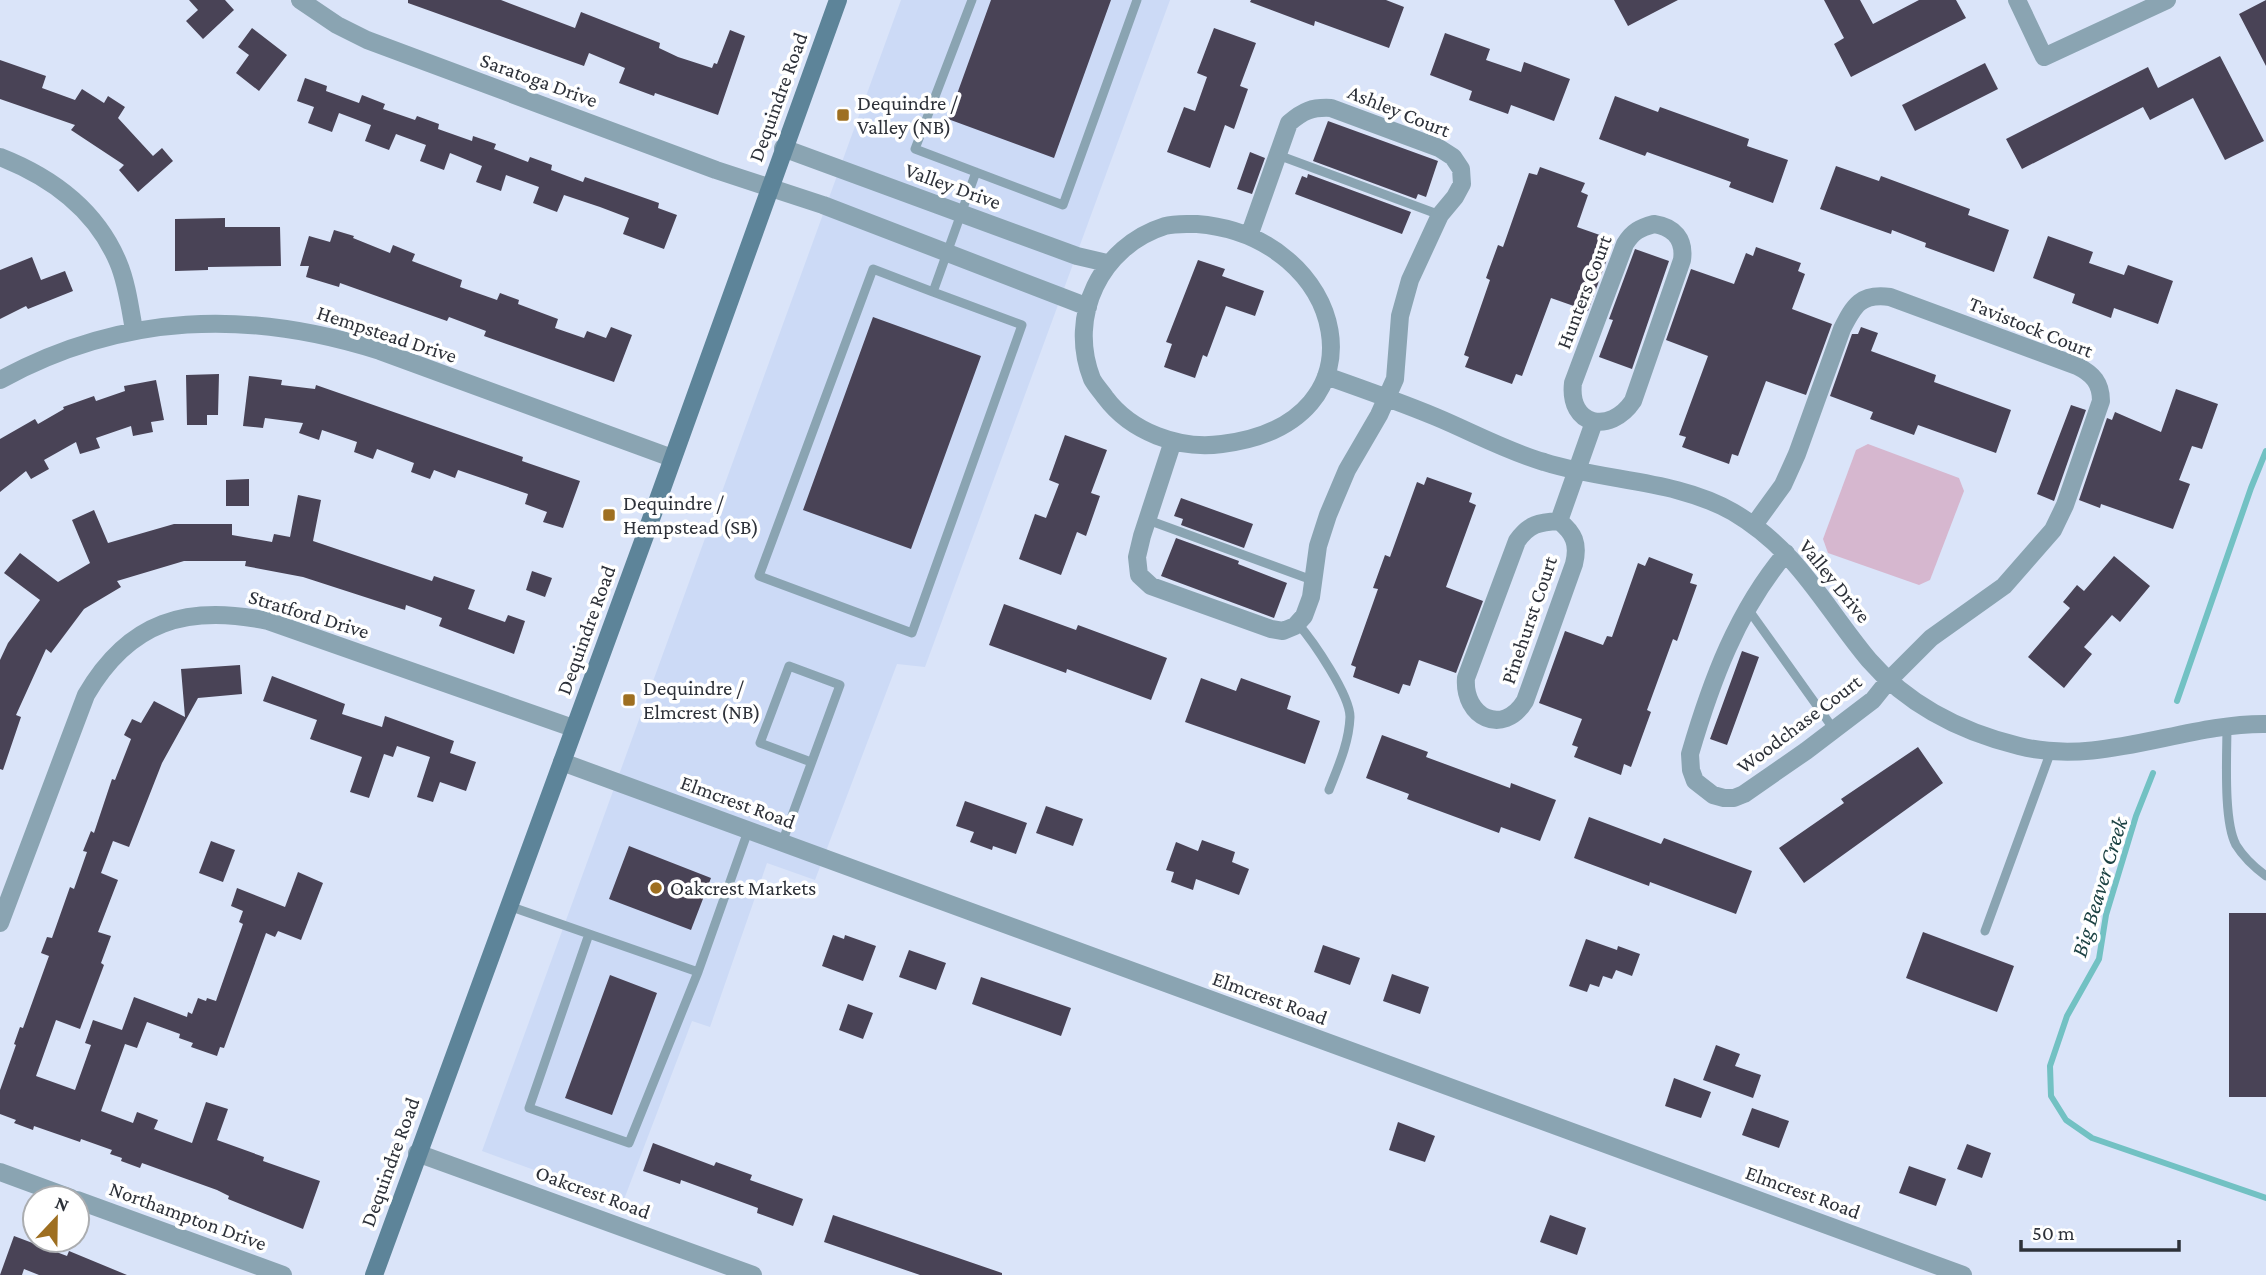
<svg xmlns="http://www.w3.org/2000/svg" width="2266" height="1275" font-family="'Crimson Pro',serif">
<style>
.built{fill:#ccdaf6}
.green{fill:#d6b7cf}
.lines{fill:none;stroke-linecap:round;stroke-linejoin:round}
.stream{stroke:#72c1c3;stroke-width:6}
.building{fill:#494356}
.service{stroke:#8aa4b2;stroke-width:9}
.minor{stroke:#8aa4b2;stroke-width:18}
.secondary{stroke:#5d8499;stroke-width:18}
.poi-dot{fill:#9e6f21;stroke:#fff;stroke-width:2.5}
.labels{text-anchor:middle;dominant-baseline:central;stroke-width:7;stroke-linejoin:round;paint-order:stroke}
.street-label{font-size:21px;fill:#2d3139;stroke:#fff}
.poi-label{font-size:21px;fill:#2d3139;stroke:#fff;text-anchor:start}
.water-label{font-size:23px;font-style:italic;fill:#1c4243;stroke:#fff}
</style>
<rect width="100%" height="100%" fill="#dae4f9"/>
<path class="built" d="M901 0H1170L925 667 897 664 815 880 767 863 710 1027 692 1021 623 1202 482 1151Z"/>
<path class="green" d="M1868 444 1959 478 1964 491 1930 580 1919 585 1828 553 1823 539 1856 450Z"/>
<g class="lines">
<path class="stream" d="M2177 701 2251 488 2266 451
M2153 773 2136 816 2106 915 2099 959 2067 1016 2050 1066 2051 1096 2066 1120 2092 1138 2266 1198"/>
</g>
<path class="building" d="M189 0H225L234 10 203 39 186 21 198 10Z
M408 0H501L575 28 581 12 660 43 659 48 678 57 712 68 714 63 717 64 730 30 745 36 718 115 655 93 654 96 619 83 625 68 589 53 584 66 408 3Z
M991 0H1111L1054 158 948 119Z
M1251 0H1386L1404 7 1389 48 1315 21 1314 26 1250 2Z
M1614 0H1678L1628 26Z
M1824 0H1860L1873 24 1919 0H1956L1966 18 1851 77 1834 44 1844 38Z
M2266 0V66L2239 14Z
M252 28 287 55 259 91 236 73 249 55 238 47Z
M1214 28 1256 43 1240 86 1248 89 1234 129 1225 125 1210 168 1167 152 1184 107 1195 111 1207 77 1197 73Z
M1445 33 1490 49 1486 60 1521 72 1524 62 1570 79 1554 121 1511 105 1508 114 1469 100 1472 91 1430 75Z
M2220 56 2264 141 2225 160 2193 98 2150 120 2143 107 2022 169 2006 139 2148 67 2158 88Z
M0 60 46 76 42 88 75 100 82 89 104 103 108 96 125 107 118 118 153 156 162 148 173 161 138 192 119 170 124 165 71 130 75 125 0 99Z
M1985 63 1998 89 1915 131 1902 105Z
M305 78 327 86 326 91 359 103 362 95 385 104 383 109 415 120 417 116 439 124 438 129 472 141 473 136 496 144 494 149 528 162 530 157 552 165 551 170 583 182 585 177 659 203 658 208 677 215 664 249 623 234 629 218 600 207 564 195 557 212 533 203 539 187 506 175 501 191 476 182 482 166 450 153 444 170 420 161 426 145 396 134 389 150 365 141 371 125 339 113 332 132 308 123 314 107 297 101Z
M1615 96 1658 112 1660 107 1749 139 1747 146 1788 160 1773 203 1729 187 1731 182 1647 152 1645 156 1599 139Z
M1328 121 1438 161 1426 197 1418 194 1416 199 1313 161Z
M1250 152 1265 158 1252 194 1237 189Z
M1836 166 1879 181 1881 176 1970 209 1968 215 2009 230 1994 272 1925 247 1926 243 1892 230 1891 234 1820 209Z
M1540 167 1585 183 1581 192 1588 195 1577 227 1614 240 1588 311 1551 298 1522 376 1516 374 1512 384 1465 367 1469 357 1464 355 1490 280 1486 278 1498 245 1503 247 1529 173 1537 175Z
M1308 174 1411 212 1402 234 1295 194 1302 176 1307 178Z
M225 218V227H280L281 266 208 267V270L175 271V219Z
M334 230 354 236 353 238 390 253 393 245 415 254 412 261 462 280 460 287 497 300 500 293 519 300 518 304 558 319 555 328 584 338 587 331 606 338 611 327 632 335 614 382 484 336 486 331 449 317 447 321 340 283 339 287 306 277 309 266H300L309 236 330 242Z
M2048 236 2093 252 2089 263 2124 275 2128 265 2173 281 2158 324 2114 308 2111 318 2072 303 2075 294 2033 278Z
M1756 247 1801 263 1798 271 1805 274 1792 309 1832 324 1806 395 1766 381 1738 456 1732 454 1729 464 1682 447 1686 437 1679 435 1708 356 1666 340 1691 269 1734 284 1746 253 1753 256Z
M1635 249 1669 261 1632 369 1599 357 1613 320 1609 319Z
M32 257 41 280 65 271 73 291 28 309 26 306 0 319V270Z
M1198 260 1225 269 1222 276 1264 291 1255 316 1226 306 1207 357 1203 355 1195 378 1164 367 1172 344 1166 342Z
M873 317 981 356 911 549 803 510Z
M1861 327 1878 333 1871 351 1936 375 1934 382 2011 410 1996 453 1918 425 1914 435 1870 419 1873 412 1830 396 1852 334H1858Z
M219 374 218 415H207V425H187L186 375Z
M249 376 282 380 281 385 315 389 316 385 523 457 522 461 580 481 563 528 543 522 547 512 525 504 528 494 458 470 455 478 434 470 430 479 411 472 414 463 377 449 373 459 354 452 357 442 322 430 319 440 299 433 303 423 265 418 263 428 243 426Z
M156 380 164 420 151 422 153 432 133 436 131 426 96 438 100 448 80 454 76 442 44 460 49 469 31 479 26 471 0 492V439L35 419 38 424 64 409 63 407 94 396 96 401 125 391 124 386Z
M2176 389 2218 404 2202 449 2192 446 2179 480 2190 484 2173 529 2101 504 2100 508 2079 500 2107 418 2112 420 2115 412 2161 432Z
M2071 405 2086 410 2054 501 2037 494Z
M1065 435 1107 450 1091 493 1100 496 1086 536 1077 532 1061 575 1019 559 1035 514 1046 518 1059 484 1049 480Z
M1427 477 1472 493 1469 502 1476 505 1446 587 1483 601 1456 673 1419 660 1410 686 1403 684 1399 694 1353 677 1356 667 1351 665 1378 589 1373 588 1385 555 1390 557 1417 482 1424 485Z
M249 479V506H226V480Z
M298 495 321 500 313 541 432 581 434 576 475 590 468 609 505 622 508 615 525 621 514 654 439 626 442 618 406 605 405 610 303 577 245 566 246 561H184L117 581 121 587 84 609 51 653 46 649 16 715 21 717 3 770 0 769V660L8 643 40 600 4 573 20 553 58 582 90 563 72 520 94 510 108 543 174 524H232V535L272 542 274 534 290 537Z
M1181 498 1253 524 1244 548 1181 525 1183 519 1174 516Z
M1176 538 1239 561 1238 564 1287 583 1274 618 1161 576Z
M2114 556 2150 586 2120 622 2112 615 2084 647 2092 654 2064 688 2028 657 2070 608 2063 602 2077 585 2084 591Z
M1649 557 1693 574 1690 583 1697 585 1677 641 1673 639 1647 710 1651 712 1631 767 1624 764 1621 775 1574 757 1578 747 1572 745 1582 719 1539 703 1565 631 1603 645 1607 636 1612 637 1638 563 1645 566Z
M532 571 552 578 545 597 526 590Z
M1004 604 1076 630 1078 625 1167 658 1151 700 1067 669 1066 673 989 645Z
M1742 651 1759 657 1727 745 1710 739Z
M240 665 242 694 198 698 162 763 129 847 113 841 101 873 118 880 98 932 111 936 101 963 104 965 80 1029 56 1020 36 1076 75 1090 91 1045 85 1043 93 1020 122 1030 134 997 187 1017 188 1012 192 1014 198 998 206 1001 207 998 216 1001 243 924 239 922 243 911 231 906 237 888 285 907 298 872 323 883 301 940 278 931 275 937 266 933 224 1048 220 1047 217 1056 191 1047 193 1043 179 1038 180 1034 147 1022 137 1048 125 1044 101 1111 133 1123 137 1112 158 1120 154 1129 192 1143 206 1102 228 1109 217 1140 264 1157 263 1161 320 1181 303 1229 228 1199 229 1196 217 1190 142 1163 140 1168 121 1161 122 1158 110 1154 112 1150 81 1139 80 1142 34 1126 33 1130 14 1123 16 1120 0 1114V1090L16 1045 14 1044 20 1027 23 1028 49 956 41 953 47 937 52 938 70 887 74 889 87 852 83 851 91 831 94 833 112 779 115 780 131 739 124 735 132 719 141 723 154 701 185 717 181 669Z
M272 676 345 704 342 714 382 727 385 716 454 741 450 753 476 762 466 791 440 782 433 802 417 797 430 757 397 746 393 757 384 754 369 798 350 792 362 757 310 739 317 720 263 701Z
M1201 678 1236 691 1241 678 1291 696 1287 709 1320 721 1305 764 1185 722Z
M1382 735 1428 752 1426 757 1510 788 1511 783 1556 800 1540 841 1501 827 1499 833 1407 799 1409 794 1366 778Z
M1918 747 1943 783 1804 883 1779 848 1844 803 1841 799Z
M965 801 1027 823 1016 854 993 846 992 850 970 842 974 832 956 826Z
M1046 806 1083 819 1073 846 1036 833Z
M1589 817 1661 844 1664 838 1752 871 1736 914 1650 882 1649 886 1574 858Z
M1202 840 1235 852 1232 862 1249 869 1239 895 1196 879 1193 890 1171 882 1174 872 1166 870 1176 842 1198 851Z
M211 841 235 850 223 882 199 873Z
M629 846 711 878 691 930 609 899Z
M2229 913H2266V1097H2229Z
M1923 932 2014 966 1997 1012 1906 978Z
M833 935 844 939 845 935 876 946 863 981 822 966Z
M1586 939 1617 950 1618 946 1640 954 1632 976 1616 970 1612 979 1603 976 1599 987 1590 984 1587 992 1569 986Z
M1323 945 1360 958 1350 985 1314 972Z
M909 950 946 963 936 990 899 977Z
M1392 974 1429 987 1420 1014 1383 1001Z
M610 975 657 993 612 1115 565 1098Z
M981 977 1071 1008 1061 1036 972 1004Z
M848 1004 873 1013 863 1039 839 1030Z
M1716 1045 1740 1054 1735 1066 1761 1075 1753 1098 1703 1080Z
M1674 1078 1711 1092 1701 1118 1665 1106Z
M1752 1108 1789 1121 1779 1148 1742 1135Z
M1398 1122 1435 1136 1425 1162 1389 1150Z
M653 1143 714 1166 716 1162 752 1175 750 1180 803 1199 793 1226 757 1213 758 1208 681 1180 680 1184 643 1171Z
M1967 1144 1991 1153 1982 1178 1957 1169Z
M1909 1166 1946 1179 1936 1206 1899 1193Z
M833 1215 1002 1273V1275H920L824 1242Z
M1550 1215 1586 1228 1577 1255 1540 1242Z
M14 1236 67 1256 69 1251 127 1275H39L24 1269 22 1275H0Z"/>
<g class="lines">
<path class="service" d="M972 0 915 149 1063 205 1137 0
M1278 155 1440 215
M933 292 1022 325 912 633 759 576 873 269 933 292 976 172
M1148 520 1312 580
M1748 609 1835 731
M1298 624C1313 641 1350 695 1350 717 1349 743 1338 767 1329 790
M2227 725C2227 754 2223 821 2236 845 2244 858 2254 867 2266 876
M782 843 840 685 789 666 760 743 811 762
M509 906 698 972 748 831
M1985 931 2051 751
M589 934 529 1108 629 1143 698 972"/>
<path class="minor" d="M300 0 337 25 367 40 716 170 823 205 1088 307
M2017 0 2044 57 2167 0
M783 148 1077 256 1107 263
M0 157C51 177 96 210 118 262 127 283 130 308 134 330
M1197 224C1347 236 1392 423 1222 444 1179 450 1131 432 1105 397 1101 391 1095 385 1092 379 1067 316 1101 246 1165 226 1175 223 1187 224 1197 224Z
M1654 224C1674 227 1685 239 1682 260L1633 401C1610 435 1568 426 1573 383L1625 244C1633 231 1640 228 1654 224Z
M1326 376C1363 389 1400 402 1436 417 1472 432 1506 451 1544 462 1606 482 1675 479 1733 512 1799 551 1823 605 1869 660 1908 705 1962 732 2019 746 2102 767 2183 723 2266 724
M0 380C123 313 248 309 380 351L672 458
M1173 441 1142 536 1137 557 1139 575 1151 586 1271 629 1283 631 1295 626 1304 616 1311 597 1318 546 1328 515 1347 470 1379 415 1395 379 1400 316 1410 280 1440 215 1455 197 1462 184 1461 169 1453 157 1439 148 1331 108C1312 107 1303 111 1289 123L1249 236
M1559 521C1574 533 1579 544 1574 564L1525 701C1503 737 1463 717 1466 678L1517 541C1529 524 1539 522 1559 521Z
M1559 521 1594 422
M1754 525 1783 485 1797 454 1842 329C1854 305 1861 293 1890 297L2077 366C2093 374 2101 383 2101 401L2065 505 2053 530 2004 586 1931 638 1889 680 1873 700 1806 751 1744 794 1734 798H1724L1713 795 1695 781 1691 770 1690 754C1711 682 1737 611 1786 553
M562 762 1963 1275
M0 923 86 695C129 621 187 604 268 621L573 728
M417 1153 753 1275
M0 1172 71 1198
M77 1200 283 1275"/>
<path class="secondary" d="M374 1275 646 533 838 0"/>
</g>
<g class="poi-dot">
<rect x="836" y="108" width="14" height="14" rx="3.5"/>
<rect x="602" y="508" width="14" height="14" rx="3.5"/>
<rect x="622" y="693" width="14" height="14" rx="3.5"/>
<circle cx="656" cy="888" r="7"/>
</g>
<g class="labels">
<g class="street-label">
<text transform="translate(539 80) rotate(20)">Saratoga Drive</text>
<text transform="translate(778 97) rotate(-70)">Dequindre Road</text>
<text transform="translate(1399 111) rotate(22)">Ashley Court</text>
<text transform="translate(953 186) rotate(20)">Valley Drive</text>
<text transform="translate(1584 292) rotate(-69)">Hunters Court</text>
<text transform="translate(2031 327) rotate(22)">Tavistock Court</text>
<text transform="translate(387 334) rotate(18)">Hempstead Drive</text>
<text transform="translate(1835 581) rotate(51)">Valley Drive</text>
<text transform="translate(309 614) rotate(17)">Stratford Drive</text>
<text transform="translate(1529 620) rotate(-71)">Pinehurst Court</text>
<text transform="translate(586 630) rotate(-70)">Dequindre Road</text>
<text transform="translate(1799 724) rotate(-37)">Woodchase Court</text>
<text transform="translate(738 802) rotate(20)">Elmcrest Road</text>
<text transform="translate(1270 998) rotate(20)">Elmcrest Road</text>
<text transform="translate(390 1162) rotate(-70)">Dequindre Road</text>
<text transform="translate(593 1192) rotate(20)">Oakcrest Road</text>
<text transform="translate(1803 1192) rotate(20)">Elmcrest Road</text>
<text transform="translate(188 1216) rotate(20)">Northampton Drive</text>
</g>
<g class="poi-label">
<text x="857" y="103">Dequindre /<tspan x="857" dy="24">Valley (NB)</tspan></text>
<text x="623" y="503">Dequindre /<tspan x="623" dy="24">Hempstead (SB)</tspan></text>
<text x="643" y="688">Dequindre /<tspan x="643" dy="24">Elmcrest (NB)</tspan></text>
<text x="670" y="888">Oakcrest Markets</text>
</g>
<g class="water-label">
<text transform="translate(2099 887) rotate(-73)">Big Beaver Creek</text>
</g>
</g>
<g transform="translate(56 1219) rotate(22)"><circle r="33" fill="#ffffff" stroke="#abadb0" stroke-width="2"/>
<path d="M0-5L12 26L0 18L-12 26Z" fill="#9e6f21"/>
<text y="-10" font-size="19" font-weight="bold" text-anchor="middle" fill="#2d3139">N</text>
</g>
<path d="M2021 1240v10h158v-10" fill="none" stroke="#2d3139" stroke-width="3.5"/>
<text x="2032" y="1240" font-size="21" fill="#2d3139" stroke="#ffffff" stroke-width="5" paint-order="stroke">50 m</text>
</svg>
